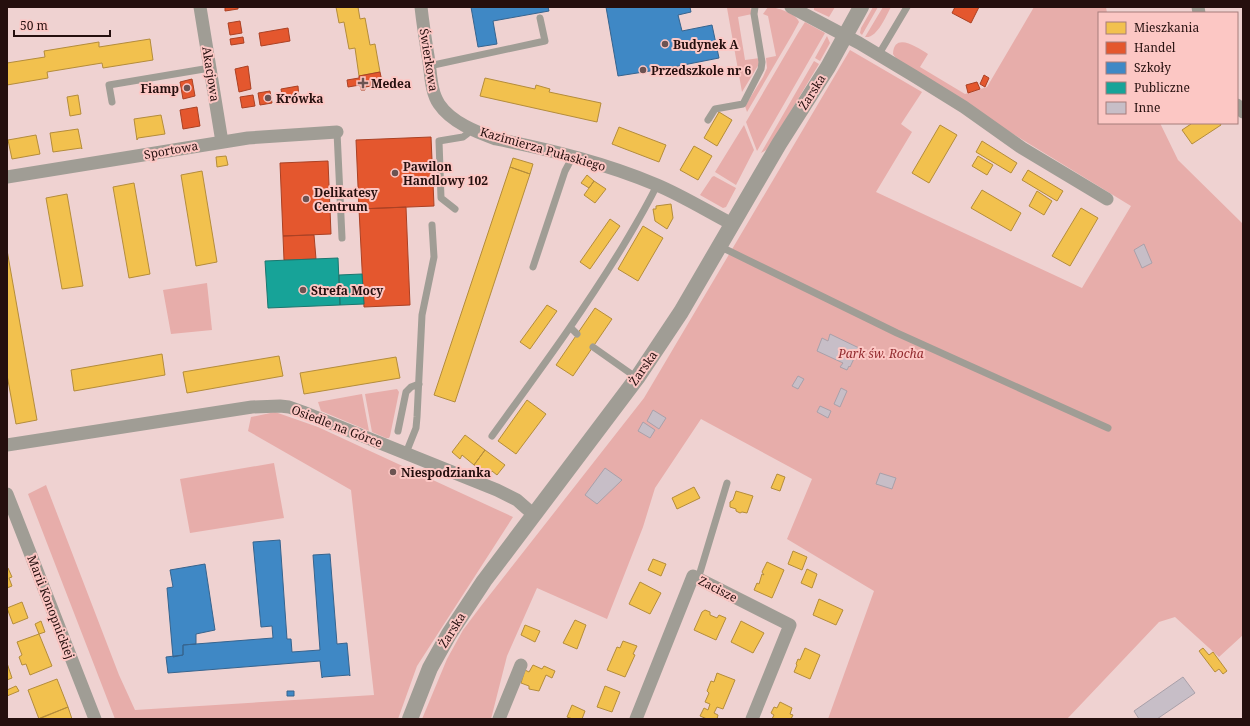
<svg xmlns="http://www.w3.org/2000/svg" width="1250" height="726" font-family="'Noto Serif',serif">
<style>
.green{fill:#e7adaa}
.homes{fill:#f2c14e;stroke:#b48c3b}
.shops{fill:#e4572e;stroke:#ab4124}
.schools{fill:#3f88c5;stroke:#37648e}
.public{fill:#17a398;stroke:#1b776f}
.building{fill:#c7bec7;stroke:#a9a0a9}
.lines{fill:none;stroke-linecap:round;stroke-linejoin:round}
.service{stroke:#a09d95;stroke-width:7}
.minor{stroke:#a09d95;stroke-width:13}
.tertiary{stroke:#a09d95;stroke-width:16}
.poi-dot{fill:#6c5352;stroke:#fcc7c4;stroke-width:1.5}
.labels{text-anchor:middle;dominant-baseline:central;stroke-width:4;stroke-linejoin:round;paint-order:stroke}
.poi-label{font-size:12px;font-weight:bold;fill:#250f0e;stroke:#fcc7c4;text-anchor:start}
.street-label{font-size:12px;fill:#250f0e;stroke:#fcc7c4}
.park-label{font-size:12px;font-style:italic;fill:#922a2e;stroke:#fcc7c4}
</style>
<rect width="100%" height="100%" fill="#efd2d1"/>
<path class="green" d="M734 7H750L752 14 738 17 745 60 760 58 759 64 742 92 727 8Z
M768 7C776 7 796 13 799 22L792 35 747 112 745 106 763 77 767 68 766 58 776 56 768 16 763 14Z
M814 7H835L829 17 814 10Z
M873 7H878L862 35 860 33 861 28Z
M883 7H891C886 16 877 39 865 37Z
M1034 7H1106L1107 13H1099V123H1160L1178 160 1243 224V635L1219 657 1175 617 1159 622 1067 719H828L874 591 787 539 812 479 701 419 655 488 643 527 607 619 537 588 507 656 491 719H422L447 659 463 630 481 606 644 398 850 50 922 92 901 124 912 132 876 192 1082 288 1131 206 1013 134 897 60 893 54C894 31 918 48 928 54L920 67 965 94 987 87Z
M805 22 825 33 757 151 746 122 798 33Z
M827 36 830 43 820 61 815 58Z
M814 61 819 64 768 149 761 153Z
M744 125 754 150 736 185 715 172Z
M714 176 736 188 726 207 723 208 700 195 712 177Z
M207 283 212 330 171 334 163 290Z
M397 389 399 392 390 436 389 438H386L372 432 365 394Z
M362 394 369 431 321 411 318 402Z
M275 412 318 427 513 517 417 666 398 719H115L28 494 46 485 119 675 135 710 374 695 351 490 248 431 251 417Z
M274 463 284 518 190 533 180 479Z"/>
<path class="homes" d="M336 7H358L360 19 365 18 370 45 375 44 380 72 359 76 355 48 349 49 344 22 339 23Z
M150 39 153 60 103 68 102 63 47 72 48 78 7 85V63L45 57 44 51 99 42V47Z
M485 78 535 89 536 85 550 89 549 92 601 103 597 122 480 96Z
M78 95 81 114 70 116 67 97Z
M719 112 732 120 717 146 704 138Z
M161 115 165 134 138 138 137 140 134 119Z
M1190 123H1220L1221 125 1192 144 1182 130 1191 124Z
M940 125 957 135 929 183 912 173Z
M619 127 666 145 659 162 612 144Z
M78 129 82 149 81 148 53 152 50 133Z
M36 135 40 154 12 159 8 140Z
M982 141 1017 163 1011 173 976 152Z
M694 146 712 156 698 180 680 170Z
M226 156 228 165 217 167 216 157Z
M978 156 993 165 987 175 972 166Z
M513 158 533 164 530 174 510 167Z
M510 167 530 174 455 402 434 395Z
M1028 170 1063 191 1057 201 1022 180Z
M202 171 217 262 196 266 181 175Z
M587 175 594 181 589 188 581 183Z
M594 181 606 189 595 203 584 195Z
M134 183 150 274 129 278 113 187Z
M982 190 1021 213 1011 231 971 208Z
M1037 191 1052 201 1044 215 1029 206Z
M67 194 83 286 62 289 46 198Z
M671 204 673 218 667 229 655 221 653 209H656V206Z
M1081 208 1098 218 1070 266 1052 256Z
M610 219 620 226 590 269 580 262Z
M643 226 663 238 638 281 618 269Z
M7 250 37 420 16 424 7 375Z
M547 305 557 311 530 349 520 342Z
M595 308 612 319 573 376 556 365Z
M162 354 165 375 74 391 71 370Z
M279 356 283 376 187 393 183 372Z
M396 357 400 378 304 394 300 373Z
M527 400 546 414 516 454 498 441Z
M465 435 485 450 474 465 462 455 460 459 452 452Z
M485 450 505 465 497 475 492 471 488 476 474 465Z
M777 474 785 477 780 491 771 488Z
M694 487 700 498 677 509 672 498Z
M736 491 753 496 747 513 742 512 740 513 736 511V509L730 507V502L733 500Z
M793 551 807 557 802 570 788 564Z
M653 559 666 564 661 576 648 570Z
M767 562 784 570 772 598 754 590 757 583 759 584 762 574 764 575 762 572Z
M7 568H8L12 577 9 578 12 586 7 588Z
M807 569 817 574 812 588 801 583Z
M640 582 661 593 650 614 629 604Z
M819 599 843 610 836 625 813 615Z
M22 602 28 618 13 624 7 608Z
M705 610 710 612V615L717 618 719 615 726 618 716 640 694 630 702 612Z
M575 620 586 625 577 649 563 643Z
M41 621 45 632 39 634 35 624Z
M741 621 764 633 753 653 731 642Z
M525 625 540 631 535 642 521 635Z
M39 634 52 666 30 675 26 664 22 665 19 657 22 655 17 642Z
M623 641 637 646 633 654 635 655 625 677 607 670 617 647 620 648Z
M805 648 820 655 810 679 794 672 797 665 796 664 798 659 800 660Z
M1203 648 1209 655 1213 652 1227 671 1223 674 1219 669 1215 672 1199 651Z
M7 663 12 678 7 680Z
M533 665 542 669 544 666 555 671 552 678 546 675 539 691 529 689V686L521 683 525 670 529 672Z
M717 673 735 680 723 709 717 707 714 713 718 715 717 719H707L700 716 704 708 708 710 710 704 705 702 709 693 707 691 711 681 714 682Z
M57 679 68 707 39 719 28 690Z
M16 686 19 691 7 696V690Z
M605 686 620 692 612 712 597 707Z
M780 702 792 708 790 714 793 715 791 719H772L774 715 771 713 774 707 777 708Z
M572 705 585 711 582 719H573L567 717Z
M68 707 72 719H40V718Z"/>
<path class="shops" d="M225 7H238V9L225 11Z
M955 7H979L971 23 952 13Z
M240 21 242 33 230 35 228 23Z
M288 28 290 41 261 46 259 33Z
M243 37 244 43 231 45 230 39Z
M248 66 251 89 239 92 235 69Z
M380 72 383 86 379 88 378 85 365 87V90H361L360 85 348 87 347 80 359 78V76Z
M984 75 989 78 985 87 980 84Z
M192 79 195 96 183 99 180 82Z
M977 82 980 89 968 93 966 85Z
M298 86 299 98 283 101 281 89Z
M270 91 272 103 260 105 258 93Z
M253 95 255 106 242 108 240 97Z
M197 107 200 126 183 129 180 110Z
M431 137 434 206 359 209 356 140Z
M328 161 331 234 283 236 280 163Z
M406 207 410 305 364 307 359 209Z
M314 235 316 259 284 260 283 236Z"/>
<path class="schools" d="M471 7H548L549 11 493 21 497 44 478 47Z
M606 7H690L691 12 678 15 682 31 712 25 719 58 663 69 618 76Z
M280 540 287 639H291L292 652 320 650 313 555 330 554 337 644 347 643 350 676 349 675 323 677 322 678 320 661 168 673 166 657 183 655V645L273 638 272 626 261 627 253 542Z
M205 564 215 630 196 634V644L183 645V655L173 657 167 588 173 587 170 570Z
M287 691H294V696H287Z"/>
<path class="public" d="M338 258 340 305 268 308 265 261Z
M362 274 364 304 340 305 339 275Z"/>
<path class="building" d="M1144 244 1152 263 1142 268 1134 250Z
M830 334 859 348 850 367 849 366 847 370 840 367 843 363 817 351 822 338 828 341Z
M798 376 804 379 798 389 792 386Z
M841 388 847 391 840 407 834 404Z
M820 406 831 411 828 418 817 412Z
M653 410 666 418 659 429 647 421Z
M643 422 655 430 650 438 638 431Z
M605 468 622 480 597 504 585 495Z
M880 473 896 478 892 489 876 484Z
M1183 677 1195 693 1157 719H1139L1134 711Z"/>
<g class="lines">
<path class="service" d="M879 54 907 7
M429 66 545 41 540 18
M112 102 109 85 210 68
M708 120 715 109 743 104 761 69 762 62 754 14 755 7
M337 132 342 238
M455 209 441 198 439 141 463 137 467 134 472 128
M719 246 897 333 1108 428
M533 267 565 171 573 156
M571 328 577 334
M593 347 637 378
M398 431 406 392 411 387 419 384
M492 436C537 374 583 312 623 246 635 226 647 206 657 185
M406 453 416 428 417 417 422 315 434 257 432 225
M698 579 727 483"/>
<path class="minor" d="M200 7 222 142
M421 7C423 25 426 44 429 62 431 76 431 92 439 104 451 122 476 132 496 139 551 150 605 163 657 185 683 196 707 211 732 224
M791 7 859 43 914 76 964 107 1022 148 1107 199
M1198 7 1199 13
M1237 105 1243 112
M7 177 248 138 337 132
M7 445 252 407 280 406 289 407 303 412 497 490 517 500 534 515
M7 494 95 719
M499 719 521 665
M636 719 693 576 790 625 752 719"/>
<path class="tertiary" d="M410 719 430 668 449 634 484 581 637 378 681 312 779 144 828 67 861 7"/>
</g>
<g class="poi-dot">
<circle cx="665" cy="44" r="4"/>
<circle cx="643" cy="70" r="4"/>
<path d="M361 77h4v4h4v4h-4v4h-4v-4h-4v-4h4z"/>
<circle cx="187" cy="88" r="4"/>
<circle cx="268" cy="98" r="4"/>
<circle cx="395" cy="173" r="4"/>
<circle cx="306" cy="199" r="4"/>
<circle cx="303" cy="290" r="4"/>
<circle cx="393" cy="472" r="4"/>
</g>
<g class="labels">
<g class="poi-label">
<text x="673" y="44">Budynek A</text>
<text x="651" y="70">Przedszkole nr 6</text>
<text x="371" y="83">Medea</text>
<text x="179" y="88" text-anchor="end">Fiamp</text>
<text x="276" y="98">Krówka</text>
<text x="403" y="166">Pawilon<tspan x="403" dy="14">Handlowy 102</tspan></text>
<text x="314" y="192">Delikatesy<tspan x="314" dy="14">Centrum</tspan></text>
<text x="311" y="290">Strefa Mocy</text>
<text x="401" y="472">Niespodzianka</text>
</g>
<g class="street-label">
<text transform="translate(429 60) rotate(81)">Świerkowa</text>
<text transform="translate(211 74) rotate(81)">Akacjowa</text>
<text transform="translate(812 92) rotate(-58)">Żarska</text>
<text transform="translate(543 149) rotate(16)">Kazimierza Pułaskiego</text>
<text transform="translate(171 150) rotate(-10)">Sportowa</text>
<text transform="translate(643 368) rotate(-55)">Żarska</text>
<text transform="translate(337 426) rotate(21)">Osiedle na Górce</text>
<text transform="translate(718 589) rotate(27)">Zacisze</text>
<text transform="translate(51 607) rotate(69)">Marii Konopnickiej</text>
<text transform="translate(452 630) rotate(-58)">Żarska</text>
</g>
<g class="park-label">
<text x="881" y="353">Park św. Rocha</text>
</g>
</g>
<rect width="1250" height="726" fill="none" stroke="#250f0e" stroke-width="16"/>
<rect x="1098" y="12" width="140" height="112" fill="#fcc7c4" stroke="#a67d7b"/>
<rect x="1106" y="22" width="20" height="12" fill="#f2c14e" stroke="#a67d7b"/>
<text x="1134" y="32" font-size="12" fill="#250f0e">Mieszkania</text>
<rect x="1106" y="42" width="20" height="12" fill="#e4572e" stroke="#a67d7b"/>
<text x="1134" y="52" font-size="12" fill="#250f0e">Handel</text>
<rect x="1106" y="62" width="20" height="12" fill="#3f88c5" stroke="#a67d7b"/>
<text x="1134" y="72" font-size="12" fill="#250f0e">Szkoły</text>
<rect x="1106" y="82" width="20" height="12" fill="#17a398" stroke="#a67d7b"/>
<text x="1134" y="92" font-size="12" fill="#250f0e">Publiczne</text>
<rect x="1106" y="102" width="20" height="12" fill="#c7bec7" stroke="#a67d7b"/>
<text x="1134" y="112" font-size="12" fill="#250f0e">Inne</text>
<path d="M14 30v6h96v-6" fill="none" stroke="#250f0e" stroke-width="2"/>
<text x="20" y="30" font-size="12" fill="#250f0e" stroke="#fcc7c4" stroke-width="3" paint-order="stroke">50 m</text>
</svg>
